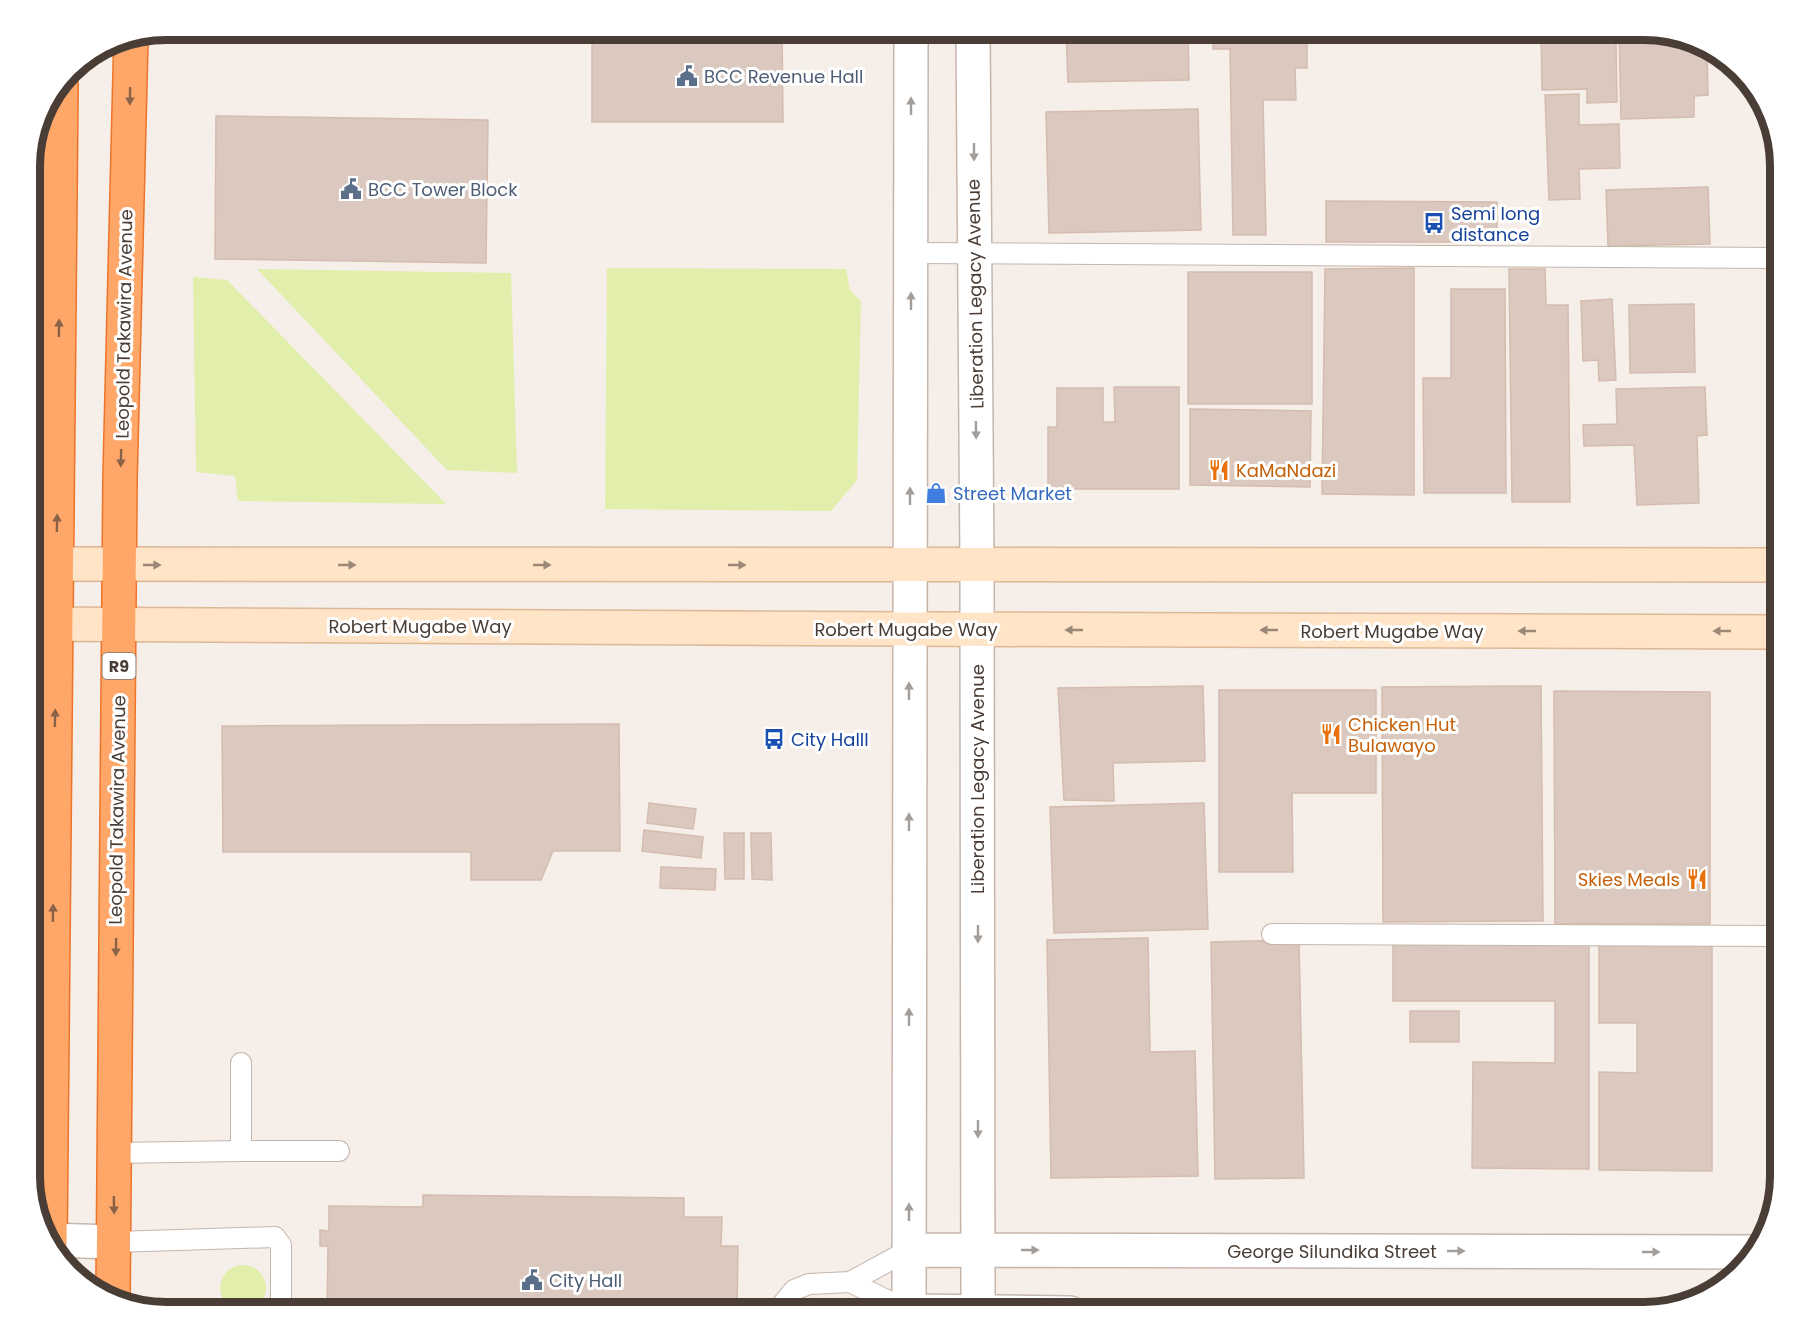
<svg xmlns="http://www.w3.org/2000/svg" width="1811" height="1343" font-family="Poppins,sans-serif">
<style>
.green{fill:#e1eeac}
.building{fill:#dbc9bf;stroke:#d4bcae;stroke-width:1.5}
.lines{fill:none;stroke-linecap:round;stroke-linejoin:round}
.lane-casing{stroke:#c5b6ac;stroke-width:22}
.street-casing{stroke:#c5b6ac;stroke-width:36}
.secondary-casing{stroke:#ddb895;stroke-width:36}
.highway-casing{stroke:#ee7429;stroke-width:36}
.lane{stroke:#fff;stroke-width:20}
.street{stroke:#fff;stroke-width:33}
.secondary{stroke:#ffe4c8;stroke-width:33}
.highway{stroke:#ffa769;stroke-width:33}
.oneway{fill:#896247}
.oneway2{fill:#a49e9a}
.oneway3{fill:#9b8877}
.labels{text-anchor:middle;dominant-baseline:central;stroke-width:6;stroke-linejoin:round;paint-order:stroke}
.shield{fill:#fff;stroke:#807772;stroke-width:1.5}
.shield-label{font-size:16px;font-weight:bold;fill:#4a3d35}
.service-label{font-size:18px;fill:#4e5e75;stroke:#fff;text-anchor:start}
.transit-label{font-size:18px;fill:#164399;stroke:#fff;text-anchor:start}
.street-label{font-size:18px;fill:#4a3d35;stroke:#fff}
.food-label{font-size:18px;fill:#c56008;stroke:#fff;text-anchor:start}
.shop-label{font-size:18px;fill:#366cbe;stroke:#fff;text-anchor:start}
.rim{fill:none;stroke:#4a3d35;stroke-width:8}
</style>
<rect width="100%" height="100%" fill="#f6eee8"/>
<path class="green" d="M607 268 846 269 850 290 861 301 857 480 831 511 605 509Z
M257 269 511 273 517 473 447 470Z
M193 277 227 280 446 504 238 501 235 476 196 472Z
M220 1288a23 23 0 1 1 46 0a23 23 0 1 1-46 0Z"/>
<path class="building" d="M592 30H782L783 122H592Z
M1066 30H1188L1189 80 1068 82Z
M1213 30H1307V68H1295L1296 100H1263L1266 235H1233L1230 49H1213Z
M1541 30H1608L1609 41 1616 42 1617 102 1587 103V89L1542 90Z
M1619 30H1645L1707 51 1708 95 1694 96V117L1621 119Z
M1579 94V125L1619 124 1620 168 1579 169 1580 199 1549 200 1545 95Z
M1198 109 1201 230 1049 233 1046 112Z
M216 116 488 120 486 263 215 259Z
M1708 187 1710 244 1608 246 1606 190Z
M1326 201 1497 202V242H1326Z
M1414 268V495L1322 494 1325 269Z
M1509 269H1545L1546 305H1568L1570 502H1512Z
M1188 272H1312V404H1188Z
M1451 289H1505L1506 493H1424L1423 378H1451Z
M1612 299 1616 380 1599 381 1598 360 1583 361 1581 301Z
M1694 304 1695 372 1630 373 1629 305Z
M1114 387H1179V489H1048V427H1057V388H1103V422H1115Z
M1705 387 1707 435 1697 436 1699 503 1637 505 1634 445 1584 446 1583 425 1617 424 1616 389Z
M1190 409 1311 411 1310 487 1190 485Z
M1203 686 1205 761 1113 763 1114 801 1064 800 1058 688Z
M1541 686 1543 921 1383 922 1382 687Z
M1219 690H1376V793H1292L1293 872H1219Z
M1554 691 1710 692V924H1555Z
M619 724 620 851H553L541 880H471V852H223L222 726Z
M649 803 696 809 693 829 647 823Z
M1204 803 1208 929 1054 933 1050 807Z
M644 830 703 837 701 858 642 851Z
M724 833H744V879H725Z
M751 833H771L772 880 752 879Z
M661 867 716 869 715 890 660 888Z
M1148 938 1150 1052 1195 1051 1198 1176 1051 1178 1047 940Z
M1299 940 1304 1178 1215 1179 1211 942Z
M1599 941 1712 942V1171L1599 1170V1072L1637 1073V1023H1599Z
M1393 942 1589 943V1169L1472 1168 1473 1062 1555 1063V1001H1393Z
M1410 1011H1459V1042H1410Z
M423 1195 684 1198V1217H722L721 1246H738L737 1313H327L328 1246H320V1230L329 1231V1206L423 1207Z"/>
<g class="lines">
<defs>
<path id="lane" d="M911 253 1781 258
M1272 934 1781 936
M241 1063V1151H339
M114 1153 241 1151
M115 1242 275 1237 281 1245V1313
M850 1282 909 1311
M775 1313 794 1290 809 1284 850 1282 909 1250"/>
<path id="street" d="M973 30 977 566 978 1313
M47 1240 115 1242
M909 1250 1755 1252
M909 1311 1070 1313
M909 1313 911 30"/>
<path id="secondary" d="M30 564 1781 565
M30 624 909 629 1781 632"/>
<path id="highway" d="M50 1244 61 85
M113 1295 120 479 131 37"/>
</defs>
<use href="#lane" class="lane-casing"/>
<use href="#street" class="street-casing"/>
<use href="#secondary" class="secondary-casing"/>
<use href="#highway" class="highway-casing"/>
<use href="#lane" class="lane"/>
<use href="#street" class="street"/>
<use href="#secondary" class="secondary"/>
<use href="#highway" class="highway"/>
</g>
<defs><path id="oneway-solid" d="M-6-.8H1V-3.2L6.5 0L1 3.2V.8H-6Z" transform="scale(1.5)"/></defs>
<g class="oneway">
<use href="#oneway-solid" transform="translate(130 96) rotate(91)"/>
<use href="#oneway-solid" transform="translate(59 328) rotate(-89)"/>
<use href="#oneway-solid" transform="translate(121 458) rotate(91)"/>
<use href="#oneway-solid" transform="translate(57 523) rotate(-89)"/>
<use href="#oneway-solid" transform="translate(55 718) rotate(-89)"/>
<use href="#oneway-solid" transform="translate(53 913) rotate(-89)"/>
<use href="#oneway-solid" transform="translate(116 947) rotate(91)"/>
<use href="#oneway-solid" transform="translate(114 1205) rotate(89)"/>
</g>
<g class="oneway2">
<use href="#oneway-solid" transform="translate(911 106) rotate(-90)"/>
<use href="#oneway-solid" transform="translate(974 152) rotate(90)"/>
<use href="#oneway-solid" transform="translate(911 301) rotate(-90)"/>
<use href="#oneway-solid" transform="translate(976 430) rotate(89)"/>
<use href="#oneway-solid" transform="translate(910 496) rotate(-90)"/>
<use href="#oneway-solid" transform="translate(909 691) rotate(-90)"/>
<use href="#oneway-solid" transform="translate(909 822) rotate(-90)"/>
<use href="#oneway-solid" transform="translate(978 934) rotate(90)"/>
<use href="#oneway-solid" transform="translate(909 1017) rotate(-90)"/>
<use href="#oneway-solid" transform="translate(978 1129) rotate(90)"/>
<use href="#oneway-solid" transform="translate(909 1212) rotate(-90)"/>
<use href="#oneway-solid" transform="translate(1030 1250)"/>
<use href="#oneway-solid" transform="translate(1456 1251)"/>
<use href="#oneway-solid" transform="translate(1651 1252)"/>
</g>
<g class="oneway3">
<use href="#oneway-solid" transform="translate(152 565)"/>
<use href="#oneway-solid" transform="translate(347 565)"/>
<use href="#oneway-solid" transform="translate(542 565)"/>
<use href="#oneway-solid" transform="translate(737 565)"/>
<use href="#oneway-solid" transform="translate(1074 630) rotate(-180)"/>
<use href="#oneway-solid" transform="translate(1269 630) rotate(-180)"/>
<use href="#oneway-solid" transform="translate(1527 631) rotate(-180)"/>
<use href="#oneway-solid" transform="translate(1722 631) rotate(-180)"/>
</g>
<defs>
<symbol id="civic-bare" viewBox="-9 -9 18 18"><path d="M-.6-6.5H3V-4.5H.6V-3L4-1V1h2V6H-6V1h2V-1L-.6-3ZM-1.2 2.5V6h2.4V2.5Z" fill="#5c6f8a" stroke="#fff" stroke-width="2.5" paint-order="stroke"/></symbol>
<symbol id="bus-bare" viewBox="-9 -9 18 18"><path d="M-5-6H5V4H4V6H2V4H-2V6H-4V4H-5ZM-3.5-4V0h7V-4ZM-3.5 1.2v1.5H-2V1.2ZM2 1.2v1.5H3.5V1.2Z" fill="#1a4fb4" stroke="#fff" stroke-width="2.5" paint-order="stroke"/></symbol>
<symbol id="restaurant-bare" viewBox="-9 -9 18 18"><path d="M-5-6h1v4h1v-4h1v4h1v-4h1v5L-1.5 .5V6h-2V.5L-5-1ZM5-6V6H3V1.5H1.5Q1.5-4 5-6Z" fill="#e8710a" stroke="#fff" stroke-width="2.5" paint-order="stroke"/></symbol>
<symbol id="shop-bare" viewBox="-9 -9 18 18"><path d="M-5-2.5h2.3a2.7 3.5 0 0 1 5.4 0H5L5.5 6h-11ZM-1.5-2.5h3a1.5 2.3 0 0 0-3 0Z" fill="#3f7fe0" stroke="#fff" stroke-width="2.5" paint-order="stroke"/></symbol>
</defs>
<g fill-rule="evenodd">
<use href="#civic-bare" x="672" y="61" width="30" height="30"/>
<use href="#civic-bare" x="336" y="174" width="30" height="30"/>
<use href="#bus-bare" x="1419" y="208" width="30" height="30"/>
<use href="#restaurant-bare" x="1204" y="455" width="30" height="30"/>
<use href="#shop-bare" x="921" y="478" width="30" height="30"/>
<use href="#restaurant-bare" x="1316" y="719" width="30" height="30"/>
<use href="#bus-bare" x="759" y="724" width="30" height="30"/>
<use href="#restaurant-bare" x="1682" y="864" width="30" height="30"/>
<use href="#civic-bare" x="517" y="1265" width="30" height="30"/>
</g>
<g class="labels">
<rect class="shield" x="102.5" y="653" width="33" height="26" rx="4.5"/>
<g class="shield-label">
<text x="119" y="666">R9</text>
</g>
<g class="service-label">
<text x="704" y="76">BCC Revenue Hall</text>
<text x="368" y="189">BCC Tower Block</text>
<text x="549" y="1280">City Hall</text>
</g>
<g class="transit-label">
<text x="1451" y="213">Semi long<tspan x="1451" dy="21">distance</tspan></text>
<text x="791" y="739">City Halll</text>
</g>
<g class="street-label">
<text transform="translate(975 294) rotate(-91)">Liberation Legacy Avenue</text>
<text transform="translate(124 324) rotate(-89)">Leopold Takawira Avenue</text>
<text x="420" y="626">Robert Mugabe Way</text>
<text x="906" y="629">Robert Mugabe Way</text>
<text x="1392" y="631">Robert Mugabe Way</text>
<text transform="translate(977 779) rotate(-90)">Liberation Legacy Avenue</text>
<text transform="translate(117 810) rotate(-89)">Leopold Takawira Avenue</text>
<text x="1332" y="1251">George Silundika Street</text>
</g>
<g class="food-label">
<text x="1236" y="470">KaMaNdazi</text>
<text x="1348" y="724">Chicken Hut<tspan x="1348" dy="21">Bulawayo</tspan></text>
<text x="1680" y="879" text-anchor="end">Skies Meals</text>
</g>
<g class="shop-label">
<text x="953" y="493">Street Market</text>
</g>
</g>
<path d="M0 0H1811V1343H0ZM166 40H1644A126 126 0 0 1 1770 166V1176A126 126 0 0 1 1644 1302H166A126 126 0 0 1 40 1176V166A126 126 0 0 1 166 40Z" fill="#fff" fill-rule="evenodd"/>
<path class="rim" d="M166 40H1644A126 126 0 0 1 1770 166V1176A126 126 0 0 1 1644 1302H166A126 126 0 0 1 40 1176V166A126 126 0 0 1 166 40Z"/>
</svg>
